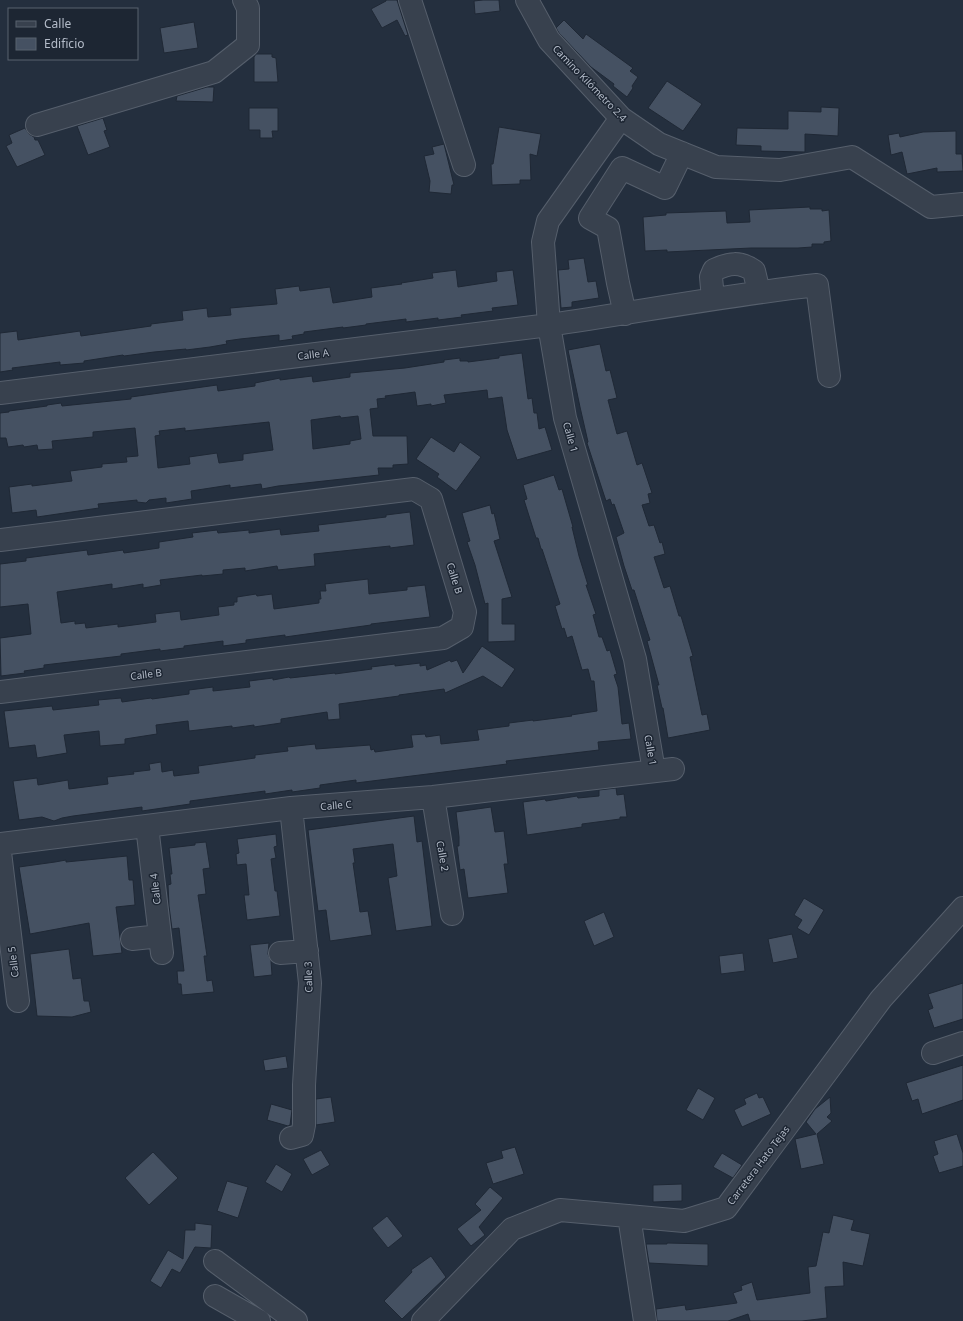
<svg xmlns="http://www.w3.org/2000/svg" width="963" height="1321" font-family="'Noto Sans',sans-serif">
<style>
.building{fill:#455162;stroke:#1f2835;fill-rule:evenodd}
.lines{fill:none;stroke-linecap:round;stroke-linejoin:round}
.minor-casing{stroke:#565f6c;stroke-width:24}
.minor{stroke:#38414e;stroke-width:22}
.labels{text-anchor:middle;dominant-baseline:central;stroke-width:3;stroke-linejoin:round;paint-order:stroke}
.street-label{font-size:10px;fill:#b4bcc9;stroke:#1d2633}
</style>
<rect width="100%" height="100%" fill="#242f3e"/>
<path class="building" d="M386 0H397L408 35 405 36 397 20 382 28 371 9 386 1Z
M483 0H499L500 11 475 14 474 1Z
M564 20 583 39 586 34 633 68 630 71 638 77 632 86 633 88 627 97 613 86 614 84 591 67 559 33 556 28Z
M194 22 198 48 164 53 160 28Z
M256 54H272V57L276 58 278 82H254V57Z
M667 81 702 104 683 131 648 108Z
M207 87H214L213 102 176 101 177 96Z
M821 107 839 108 838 136 805 134V152L761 151V146L736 145 737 128 788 129V111L821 112Z
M249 108H278V131H272L273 138H260V130H249Z
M103 118 107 130 104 131 110 147 88 155 77 126Z
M499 127 541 134 537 156 530 154 531 180H520V184L492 185 491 164H493Z
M25 128 29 134 34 137 35 140H38L45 155 17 167 6 146 12 143 9 135Z
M956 131V154H962L963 171 937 172V168L907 174 902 152 891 155 888 135 899 133 900 137 923 132Z
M444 144 454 185H452L451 194 429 192 430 181 424 156 434 154 432 147Z
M810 207V209H822V211L829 210 831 241 824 242V244H812V247L798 248H751L667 252V250L645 251 643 217 666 215V213L726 211 727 223 750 222 749 210Z
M584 258 588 282 596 281 599 298 572 302V307L561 308 558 270 569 269 568 260Z
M456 270 458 287 497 281 496 272 513 270 518 305 492 308 493 311 461 315 462 317 438 320V318L406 322V319L366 324V325L343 328V327L304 332V334L292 336 293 339 279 341V335L240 339 226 341 227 344 210 347 186 350V349L154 352 124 356 123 355 84 361V363L60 365V362L12 368 13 370 0 372V333L17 331 18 340 80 331 81 336 151 326V324L183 320 182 311 207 308 208 317 231 315 230 308 277 304 275 289 299 286 300 291 330 287 333 303 372 297 371 288 402 284 401 283 433 278 432 273Z
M600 344 606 371 610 370 617 398 608 400 617 434 627 431 637 465 642 463 652 493 648 494 650 503 642 505 649 526 654 525 660 543 662 542 665 554 654 557 664 588 670 586 679 616H681L693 656 690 657 702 715 707 714 710 730 668 738 663 708H662L657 685H659L647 641 650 640 634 590H632L624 566 616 537 624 533 614 504 612 505 610 499 606 501 587 443 588 442 580 407 568 350Z
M522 353 528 399 532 398 534 413H537L539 429 545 427 552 450 517 460 507 430 502 397 488 399 487 390 444 395 446 403 431 406V404L417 406 415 392 385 396 386 398 377 399 378 408 370 409 373 436H407L408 464 393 465V468H378L379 475 278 486 262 489 261 484 230 488V485L191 491 192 499 166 503V498L149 500 146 503 137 502V500L98 504 99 508 37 517 36 510 12 513 9 487 32 484V486L72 481 70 471 102 467V464L127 462 126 457 138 456 135 428 93 432V437L52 441 53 449 38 450 37 445 24 447 23 445 8 447 6 438H0V413L9 412V411L47 406V405L61 403 62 406 131 399V397L217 385 218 391 255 386V383L280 378V380L312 376 313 382 350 377V373L405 368 444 362V360L460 358V361H468V362L499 358V356ZM340 416 341 418 358 416 361 439 350 441V444L313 449 311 420ZM269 422 273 450 243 454V460L219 463 217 453 189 457 190 464 158 468 155 436 160 435 159 431 185 428V431Z
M431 437 454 452 460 442 481 457 456 491 437 477 439 474 416 459Z
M554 475 559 490 562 489 573 527H572L579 556 588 585H586L596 614 593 615 599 637H602L607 651 610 650 617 674 614 675 618 687 622 724 629 723 631 739 598 742 599 750 506 761 507 764 356 783V780L320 785V788L292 792V790L265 794V791L227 796 190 801V804L142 811V807L73 816 62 818 54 821 42 817 19 820 13 781 37 778 38 785 68 780 69 789 108 784 107 777 134 774 133 772 150 770 149 764 161 762 162 772 173 770 174 776 199 773 198 766 255 758V755L288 751 287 747 315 744 316 749 370 745 371 750 374 749 375 752 413 747 411 735 425 734 426 737 440 735 441 744 479 740 477 730 509 726V723L533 720V721L572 716 571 715 597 711 594 681H591L588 669 582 670 572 636 567 638 564 628 562 629 555 606 560 604 542 549H541L538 538H536L524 500 527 499 523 485Z
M490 505 492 514 494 513 500 539 494 541 512 597 502 599V624H515V641L488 642V603L485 604 475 565 467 542 470 541 462 513Z
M410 512 414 545 390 548V546L314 554 315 566 278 570 277 566 245 571V568L223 570V574L202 576V575L160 580 161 585 143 588V584L112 589V584L57 592 61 623 75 621V624L85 623 86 628 118 624V627L156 622 155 614 180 611 181 620 219 615 218 607 234 605V602H237V597L256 594 257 596 272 594 274 609 319 603V599H321L320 591H326L325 584 368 579 369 594 407 590V587L425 585 430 617 371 624V625L285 637V635L246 640V643L223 646V641L184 646V648L160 651V649L121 654V656L44 665V668L24 671 25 673 1 676 0 638 31 634 28 604 0 607V564L26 561V558L87 550 88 555 123 550 124 553 159 548V542L193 537 192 533 217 530 218 533 249 530V533L280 529 281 535 319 531 318 525 386 517V515Z
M482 646 515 669 502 688 483 676 445 693 444 689 399 695V696L339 704 340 719 328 720 327 712 281 719V723L254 727V725L232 728V726L189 731 188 721 156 725 157 734 125 739V744L100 746 99 731 64 735 67 753 37 758 35 745 9 748 4 711 52 706 53 710 99 705 98 700 121 698 122 702 151 698 152 699 189 694V690L213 687V691L250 687 249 681 273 678V680L289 677 290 678 335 673V674L372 669 371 667 395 664V666L420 663V666L426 665 427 670 450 660 451 662 457 660 463 673Z
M616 788 617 795 624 794 627 817H620V819L582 824V827L527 835 523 802 545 799 546 801 577 796 578 798 599 796V790Z
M491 807 495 832 504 831 508 864H504L508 893 468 898 464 869 460 870 457 846H459V837L456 812Z
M414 816 417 842 422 841 432 926 396 931 388 878 397 876 393 844 353 849 355 863H353L360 912 368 911 372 935 330 941 326 910 318 911 308 830Z
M276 834 277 846 274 847 276 858 271 859 275 891H277L280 916 247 920 244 895H249L246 864 237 865 236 854 239 853 237 839Z
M206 842 210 868 203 869 206 894 198 895 207 956H204L207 981 212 980 214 992 182 995 181 984H178L177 971H184L179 928 172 929 169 906 168 885 171 884 170 874H172L169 848 195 845V843Z
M127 856 129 880H133L135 905 116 907 122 953 93 956 89 923 30 934 19 867 55 862 66 860V862Z
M804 898 824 910 809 935 797 928 802 920 794 915Z
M604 912 614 937 594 946 584 921Z
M792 934 798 958 773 963 768 939Z
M269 943 268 954 271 961 272 975 254 977 250 945Z
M69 949 73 979 81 978 84 1001H89L91 1012 72 1017 37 1016 30 954Z
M743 953 745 971 721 974 719 956Z
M963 983V1019L934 1028 928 1010 933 1008 928 994Z
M286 1056 288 1068 265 1071 263 1060Z
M963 1065V1100L922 1114 918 1099 912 1101 906 1083Z
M698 1088 715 1098 703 1120 686 1110Z
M757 1093 759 1098 763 1097 771 1114 742 1127 734 1110 746 1104 744 1099Z
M331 1097 335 1122 316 1125V1099Z
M830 1097 831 1113 827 1117 832 1121 817 1134 824 1164 801 1169 795 1139 816 1134 806 1122 815 1109Z
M271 1104 292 1110 290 1125 288 1126 267 1120Z
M957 1134 963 1153V1166L939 1173 933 1156 938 1154 934 1141Z
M515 1147 524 1174 493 1184 486 1163 503 1158 501 1151Z
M321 1150 330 1165 312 1175 303 1159Z
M153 1152 178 1178 149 1205 125 1178Z
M722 1153 742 1165 733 1178 713 1167Z
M276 1164 292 1174 282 1192 265 1182Z
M227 1181 248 1187 238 1218 217 1211Z
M682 1184V1201L653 1202V1185Z
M490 1187 503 1198 479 1227 485 1235 471 1246 457 1229 481 1210 475 1204Z
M833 1215 854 1220 851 1230 870 1234 863 1266 843 1262 844 1286 825 1287 827 1318 802 1321H750L748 1314 728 1321H657L656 1309 685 1305 686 1310 737 1303 733 1293 742 1290 741 1286 752 1282 757 1300 810 1293 808 1267 816 1266 823 1232 829 1233Z
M387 1216 403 1236 388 1248 372 1228Z
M195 1223 212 1225 211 1248 195 1247 180 1273 172 1269 161 1288 150 1281 168 1250 183 1259 185 1230H195Z
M667 1243 708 1244V1266L649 1263 646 1244H667Z
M431 1256 446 1277 402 1319 384 1301 412 1272 411 1270Z"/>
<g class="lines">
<defs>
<path id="minor" d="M410 0 464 165
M527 0 549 40 621 118 659 144 716 167 780 170 852 157 931 207 963 204
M621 118 548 221 543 242 549 325 565 418 635 659 654 771
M37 125 214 72 248 45V8L244 0
M713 299 711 277 714 270C729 263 740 261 754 271L759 292
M625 314 618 283 608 228 590 218 622 168 665 188 682 153
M0 393 549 325C638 312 727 295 817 285L829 376
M0 540 414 489 431 499 465 612 462 627 443 638 0 692
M433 797 452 914
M291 808 310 983 304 1085V1125L302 1135 291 1138
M147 826 162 953
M0 844 291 808 433 797 673 769
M0 852 18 1001
M132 939 160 936
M280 953 307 951
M933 1053 963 1043
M629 1216 645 1321
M215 1261 296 1321
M215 1296 259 1321
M423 1321 512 1229 560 1210 684 1221 726 1208 881 999 963 908"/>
</defs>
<use href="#minor" class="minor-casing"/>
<use href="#minor" class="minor"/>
</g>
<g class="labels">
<g class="street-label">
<text transform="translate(590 83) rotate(46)">Camino Kilómetro 2.4</text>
<text transform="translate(313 354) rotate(-7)">Calle A</text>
<text transform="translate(571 437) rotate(74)">Calle 1</text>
<text transform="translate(455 578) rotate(73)">Calle B</text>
<text transform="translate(146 674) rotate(-7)">Calle B</text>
<text transform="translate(651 750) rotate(80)">Calle 1</text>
<text transform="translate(336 805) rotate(-5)">Calle C</text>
<text transform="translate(443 856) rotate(80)">Calle 2</text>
<text transform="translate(155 889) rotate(-97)">Calle 4</text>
<text transform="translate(13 962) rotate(-97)">Calle 5</text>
<text transform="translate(308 977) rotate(-92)">Calle 3</text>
<text transform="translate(758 1165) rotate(-53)">Carretera Hato Tejas</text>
</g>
</g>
<rect x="8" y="8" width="130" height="52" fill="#1d2633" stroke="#59626f"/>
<rect x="16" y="21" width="20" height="6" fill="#38414e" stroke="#59626f"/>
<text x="44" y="28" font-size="12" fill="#b4bcc9">Calle</text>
<rect x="16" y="38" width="20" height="12" fill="#455162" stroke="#59626f"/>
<text x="44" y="48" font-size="12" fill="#b4bcc9">Edificio</text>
</svg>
